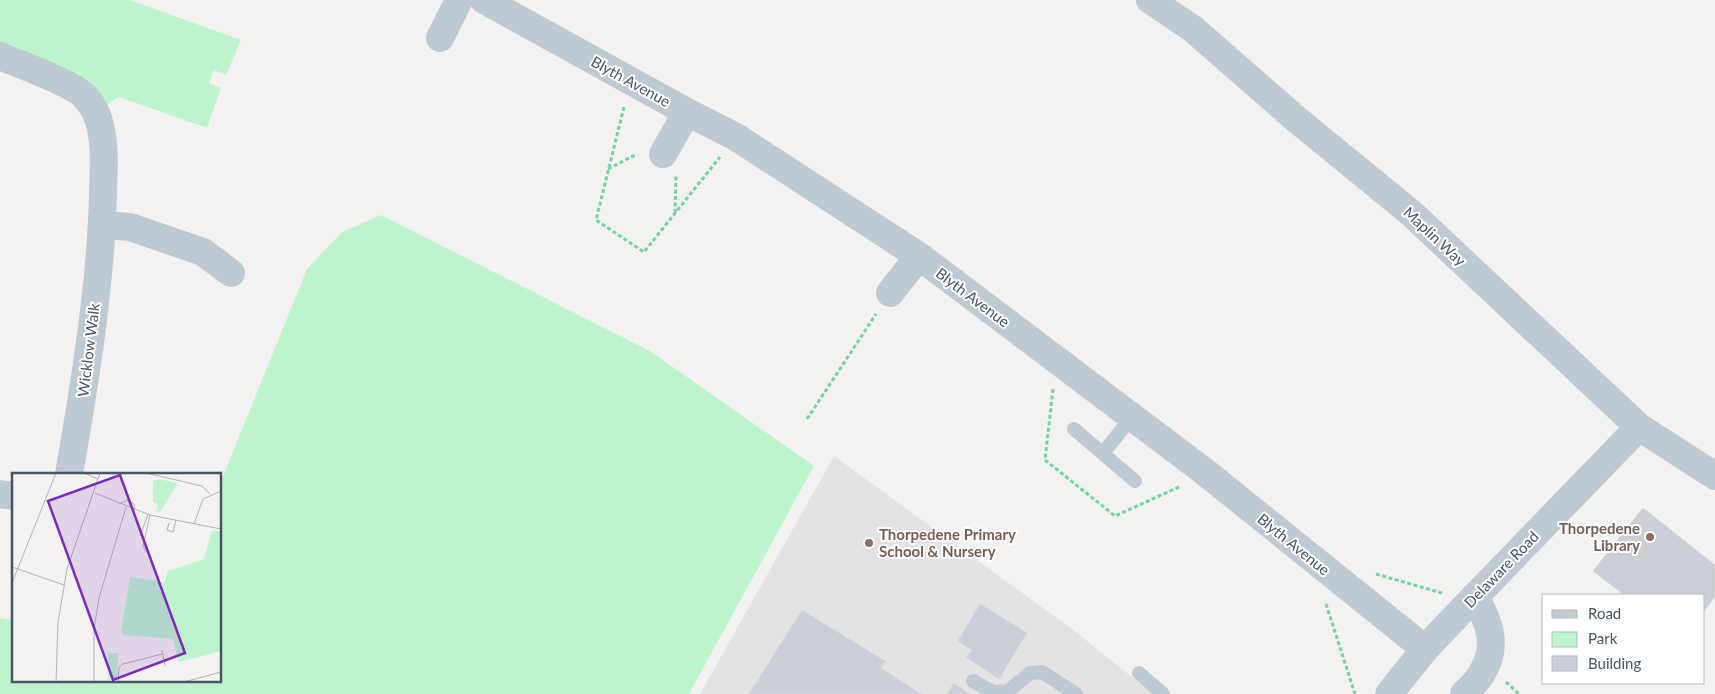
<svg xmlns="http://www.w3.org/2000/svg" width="1715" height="694" font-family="Lato,sans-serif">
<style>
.education{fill:#e5e2e3}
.green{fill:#bdf4ce}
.building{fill:#cbced4;stroke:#d5d8dd}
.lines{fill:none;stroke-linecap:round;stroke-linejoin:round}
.path{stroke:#71d59d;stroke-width:3;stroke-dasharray:4 2.5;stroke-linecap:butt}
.service{stroke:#becad2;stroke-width:14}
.minor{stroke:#becad2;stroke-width:28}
.tertiary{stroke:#becad2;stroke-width:28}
.education-dot{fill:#8d6e63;stroke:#fff;stroke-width:2}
.labels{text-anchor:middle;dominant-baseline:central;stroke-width:4;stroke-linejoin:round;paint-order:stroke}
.street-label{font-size:15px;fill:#475661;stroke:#fff}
.education-label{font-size:15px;font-weight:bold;fill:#785e54;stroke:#fff;text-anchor:end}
.inset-road{fill:none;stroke:#afb3b7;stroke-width:1}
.view{fill:#7b2cbf;fill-opacity:0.15;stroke:#7b2cbf;stroke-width:2.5}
.inset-edge{fill:none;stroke:#475661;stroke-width:2.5}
</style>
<rect width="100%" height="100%" fill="#f4f1f1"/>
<path class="education" d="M834 456 1072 629 1153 694H700Z"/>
<path class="green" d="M0 0H130L241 40 226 75 214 70 209 83 221 88 207 128 119 97 105 106 82 80 0 42Z
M381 215 650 351 814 466 689 694H0V618L14 620V680H220V484L307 269 342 232Z"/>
<path class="building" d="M1643 508 1715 565V597L1704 611V595H1624L1593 571Z
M980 604 1027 633 999 679 966 657 972 650 958 641Z
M802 610 885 661 881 668 921 694H749Z
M954 683 970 694H947Z"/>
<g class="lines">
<path class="path" d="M624 107 596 220 644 252 720 157
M608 169 637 154
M675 213 676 176
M1053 389 1045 460 1115 516 1181 486
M807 419 876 314
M1376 574 1442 593
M1326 604 1355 694
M1506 682 1519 694"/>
<path class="service" d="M1074 429 1135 481
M1103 453 1132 417
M1139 673 1163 694
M973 681 993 692 1008 691 1030 673 1042 672 1076 694"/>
<path class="minor" d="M484 0 687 112 736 137 919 256 1205 472 1425 649
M440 38 459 0
M0 56C18 64 75 84 85 97 89 101 93 107 96 113 106 136 104 167 103 192 101 285 85 382 69 474
M663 154 687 112
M103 225 130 227 203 252 231 273
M890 293 919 256
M0 494 14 496
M1464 694C1470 688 1478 681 1482 673 1499 645 1489 622 1475 596"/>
<path class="tertiary" d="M1150 0 1193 29 1296 119 1411 213 1639 427 1715 476
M1389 694 1425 649 1463 609 1639 427"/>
</g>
<g class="education-dot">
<circle cx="1650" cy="537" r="5"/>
<circle cx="869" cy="543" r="5"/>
</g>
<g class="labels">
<g class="street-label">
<text transform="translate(631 81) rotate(29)">Blyth Avenue</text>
<text transform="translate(1435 236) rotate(43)">Maplin Way</text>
<text transform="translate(973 297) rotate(37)">Blyth Avenue</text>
<text transform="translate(88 350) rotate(-83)">Wicklow Walk</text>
<text transform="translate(1294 544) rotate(39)">Blyth Avenue</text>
<text transform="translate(1501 569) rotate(-46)">Delaware Road</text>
</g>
<g class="education-label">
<text x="1640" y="528">Thorpedene<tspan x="1640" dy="17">Library</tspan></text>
<text x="879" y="534" text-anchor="start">Thorpedene Primary<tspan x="879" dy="17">School &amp; Nursery</tspan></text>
</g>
</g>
<g transform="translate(12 473)">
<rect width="209" height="209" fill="#f4f1f1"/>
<path d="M147 6 166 10 148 39 144 38 146 31 141 29V8ZM200 57 209 59V178L166 189 161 166 112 162 109 159 118 104 152 109 156 98 192 86ZM96 180H106L105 207H96Z" fill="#bdf4ce"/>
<path class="inset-road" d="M72 0 86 6M134 0 190 13 198 21M83 20 138 42 209 56M107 31 115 27 122 31 123 37M157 50 155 57 161 59 164 47M182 51 191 26 209 18M128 63 136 41M135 80 131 73 138 42M0 94 52 112M0 110 44 0M150 177 153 193M44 209 46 149 55 96 88 0M82 209V156L87 125 114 34M106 209 107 194 111 191 150 181M172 209 209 199"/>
<path class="view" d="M108 2 173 180 101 207 36 28Z"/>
<rect width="209" height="209" class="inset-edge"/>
</g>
<rect x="1542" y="594" width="162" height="90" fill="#ffffff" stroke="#b5bbc0"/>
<rect x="1552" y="610" width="25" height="8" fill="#becad2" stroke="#b5bbc0"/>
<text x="1588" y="619" font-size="15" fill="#475661">Road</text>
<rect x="1552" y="632" width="25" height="15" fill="#bdf4ce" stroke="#b5bbc0"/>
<text x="1588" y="644" font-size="15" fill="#475661">Park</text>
<rect x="1552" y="656" width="25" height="15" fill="#cbced4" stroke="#b5bbc0"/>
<text x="1588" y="669" font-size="15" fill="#475661">Building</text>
</svg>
